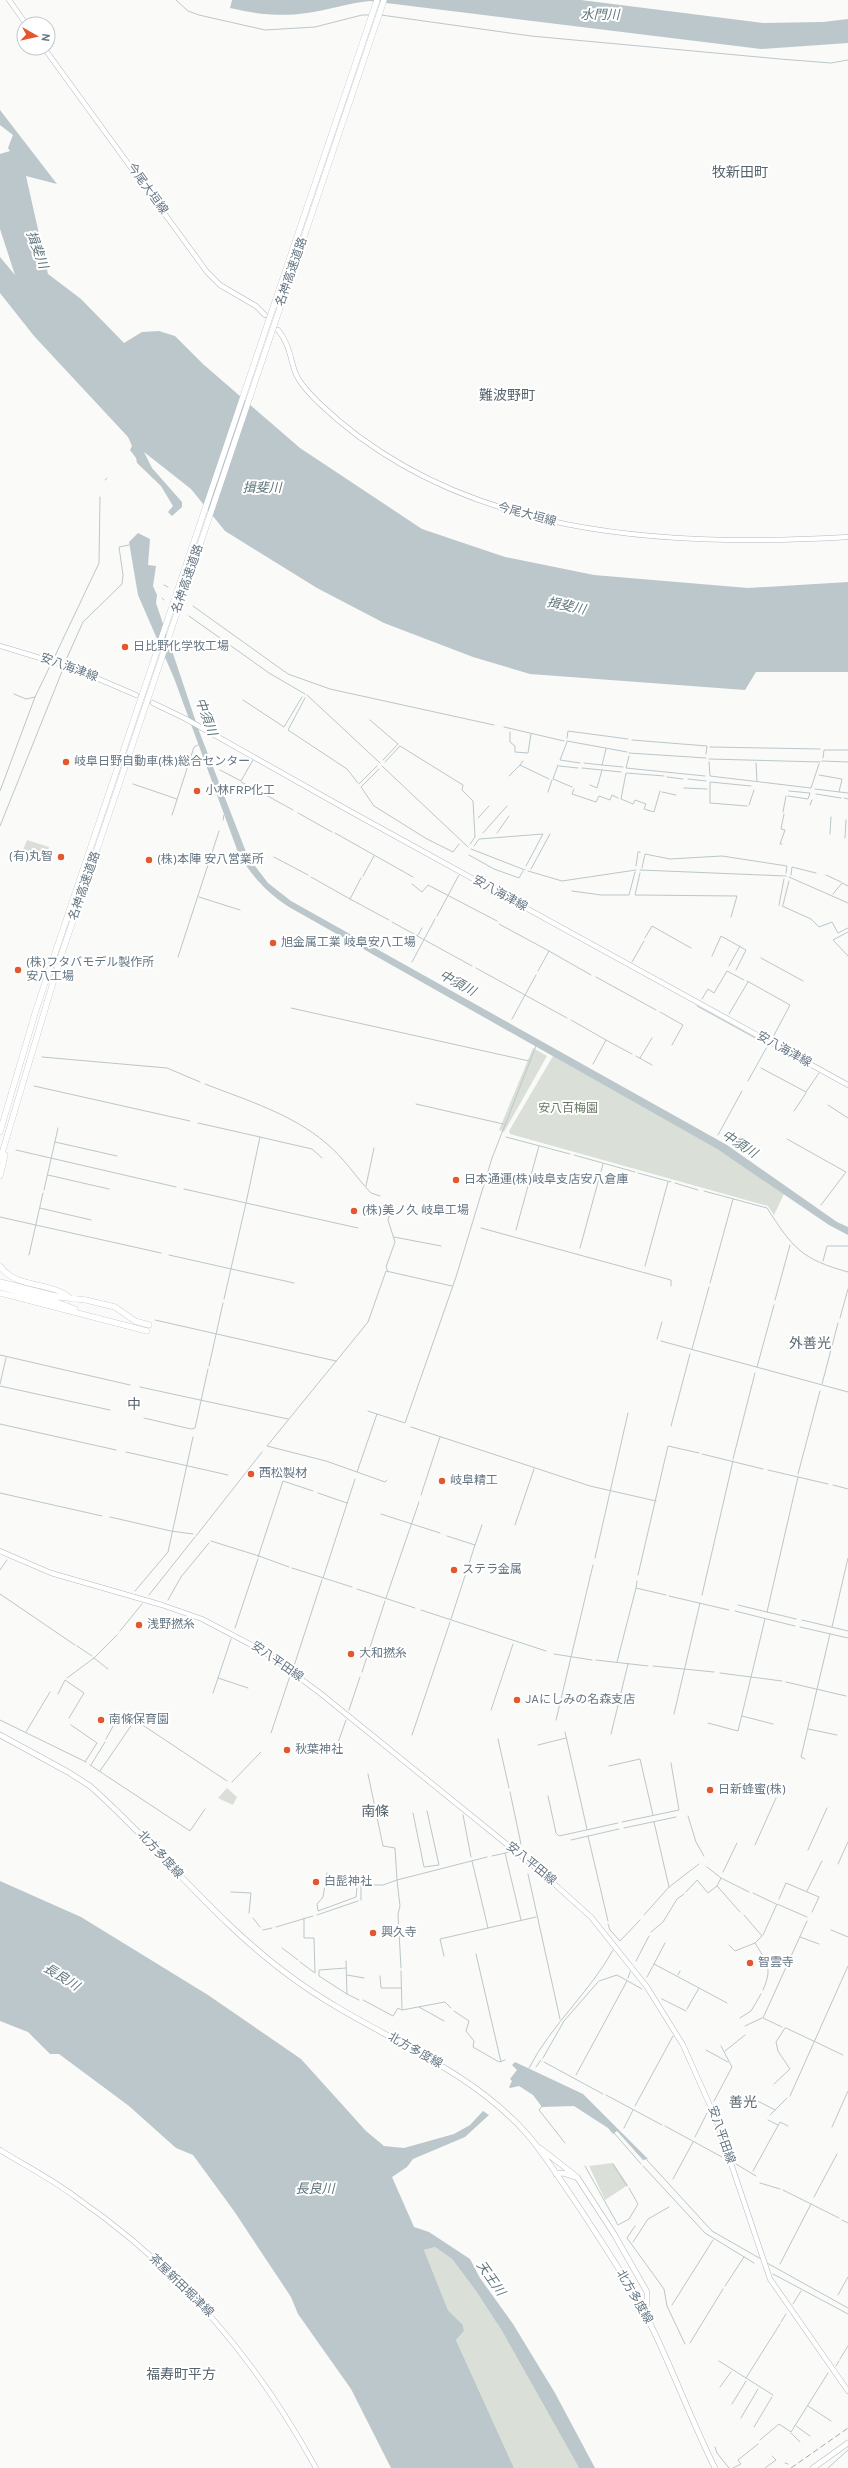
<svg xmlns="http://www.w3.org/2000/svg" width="848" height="2468" font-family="Overpass,'Noto Sans JP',sans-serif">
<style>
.green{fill:#dadfd7}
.water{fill:#bbc7cb}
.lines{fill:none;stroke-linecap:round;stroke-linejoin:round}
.stream{stroke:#bbc7cb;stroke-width:1}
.secondary-casing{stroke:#b3babf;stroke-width:5.5}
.primary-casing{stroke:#b5babe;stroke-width:6}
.motorway-casing{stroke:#b4b9bd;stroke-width:6}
.secondary{stroke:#fff;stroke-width:4.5}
.primary{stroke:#fff;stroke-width:5}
.motorway{stroke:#fff;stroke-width:5.5}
.rail{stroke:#a2aab0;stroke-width:1;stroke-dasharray:6 3;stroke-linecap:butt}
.poi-dot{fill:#e4572e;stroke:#fff;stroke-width:1.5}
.labels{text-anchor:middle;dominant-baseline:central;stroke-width:4;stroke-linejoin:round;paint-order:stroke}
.street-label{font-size:12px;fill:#657683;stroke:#fff}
.poi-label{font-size:12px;fill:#657683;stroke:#fff;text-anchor:start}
.park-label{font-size:12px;fill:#687a64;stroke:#fff}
.water-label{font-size:13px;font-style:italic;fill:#60757c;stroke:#fff}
.quarter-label{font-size:14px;fill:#57646e;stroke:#fff}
</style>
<rect width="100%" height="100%" fill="#fafaf8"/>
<path class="green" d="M27 840 49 847 46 858 23 850Z
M533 1048 547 1056 504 1132 499 1130Z
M553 1056 717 1149 784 1194 774 1215 768 1206 510 1134 509 1131Z
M227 1788 237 1797 233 1805 218 1798Z
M613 2163 628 2185 605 2200 589 2166Z
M435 2247 452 2259 476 2291 502 2331 579 2468H514L456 2340 464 2331 463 2325 448 2310 424 2250Z"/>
<path class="water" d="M232 0H581L763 23 823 22 848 19V43L761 49 370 1C348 3 328 10 307 13 281 17 255 14 230 8Z
M0 110 57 184 26 176 48 274 81 299 124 343 142 332 159 331 175 336 203 364 300 448 422 529 505 557 594 575 748 588 848 582V672H756L745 690 530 674 473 657 384 623 317 588 225 531 191 489 144 452 152 468 182 502V507L172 516 168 512 173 506 161 486 137 463 136 458 130 450 132 446 128 437 34 336 0 293V257L15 275 0 229V154L10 151 8 148 13 135 0 125Z
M138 533 150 539 148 565 156 566 153 586 157 595 156 603 199 731 248 857 268 883 291 901 727 1145 837 1222 848 1227V1235L829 1225 717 1149 289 907C267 893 253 877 239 855L174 678 138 595 129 542Z
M0 1881 81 1917 208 1995 301 2059 366 2131 384 2146 404 2148 454 2134 470 2125 483 2111 489 2115 465 2137 413 2159 407 2167 392 2177 414 2227 429 2232 470 2259 480 2278 513 2324 555 2393 595 2468H579L502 2331 476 2291 452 2259 435 2247 424 2250 448 2310 463 2325 464 2331 456 2340 514 2468H391L351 2389 298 2314 291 2297 234 2211 193 2155 176 2148 129 2106 59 2054H50L28 2032 0 2021Z
M515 2062 583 2094 648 2159 643 2160 617 2131 613 2134 608 2128 574 2106 542 2107 533 2095 519 2086 510 2088 509 2087 512 2081 510 2079 517 2070 512 2065Z"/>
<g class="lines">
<path class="stream" d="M176 0 188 11 199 15 265 30 315 27 362 15H370
M381 15 531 36 780 59 831 63 848 60
M105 480 107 478
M164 585 168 587
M162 598 164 600
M193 606 288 674 330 689 494 725
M189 616 269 673 305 694
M54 658 99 563 100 497
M66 660 83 622 122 584 123 575 119 547 129 545
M14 694 26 699 35 697
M307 695 380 763
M305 698 288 730 347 769 358 783
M243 700 284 727 302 697
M370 720 398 744 383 760
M504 727 564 741
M510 732V742L515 746V752L528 753 531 734
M567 738 568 731 628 739
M632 740 707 746 706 754
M567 741 627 752
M567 742 560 760 580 763
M710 747 820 749
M629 753 706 758
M629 756 626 768 705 776
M823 758 824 750H848
M709 759 820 762
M822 761 848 762
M385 762 400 746 463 785 462 790 473 801 475 837 470 844
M709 762 710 776 811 788 819 764
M584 763 602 765 606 749
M756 763 757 781
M520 765 523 761
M558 765 553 779 572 787
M602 765 623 767
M382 766 468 847
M559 766 578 768
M582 768 621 772
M379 769 361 787 374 806 427 839 453 852 459 844
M220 770 241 781 253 760
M819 775 842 779 839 792
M509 776 520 765 549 779
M667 777 683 779
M688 779 706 781
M241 782 253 788
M133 784 177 799
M359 784 377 766
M590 785 597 788 602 770
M684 788 707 789
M255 789 293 810
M574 789 572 794 596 802 599 796 610 800 612 795 618 798
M815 789 848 793
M0 791 35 697 51 664
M660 791 654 812 644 809 646 804 635 800 633 804 621 799 626 773 664 776
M548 792 552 780
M662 792 676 795
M816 794 841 798
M788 796 808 799 810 793 789 791
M844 798 848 799
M749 805 754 790
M810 805 812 800
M747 806 710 803V782L751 786
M783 812 786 796
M298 813 332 832
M172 815 194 747 198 745
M478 818 489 806
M223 820 224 815
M0 826 63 669
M335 833 413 877
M483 833 507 806
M497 833 509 816
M830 834 831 817
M845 838 846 820
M782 844H780L785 830 781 829 784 814
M474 846 479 839 543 834 526 866
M471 849 525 870
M469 855 494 869 519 878 523 871
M274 857 308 875
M636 866 638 852H640
M642 868 645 854 670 859 722 856 787 866 786 873
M531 869 550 834
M640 870 786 876
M528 871 562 881 636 870
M640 873 635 895 737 896 731 917
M791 875 792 867 816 873
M826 875 841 882
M363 876 374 856
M311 877 350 899 361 878
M789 877 848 903
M412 884 422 892 428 885 497 921
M572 891 601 895H629L635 872
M833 894 842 883 848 886
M199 897 240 910
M350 899 389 920
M779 905 784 879
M783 905 789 881
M782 906 811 919 819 927 832 922 838 933 848 928
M437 916 459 875
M392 922 472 966
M499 924 549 951
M848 932 833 940 848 956
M418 935 422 928
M645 938 652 926 691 948
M712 956 721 936 746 950 736 970
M178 957 219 831
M761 958 803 981
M412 962 435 919
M632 962 644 941
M729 966 740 946
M476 968 525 995 536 975
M538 971 549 951 591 975
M596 977 656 1010
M747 981 790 1005 773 1037
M702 999 708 989 714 993 727 971 744 980
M697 1006 768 1045 748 1081
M291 1008 529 1061
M660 1012 683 1025 672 1045
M729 1014 748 982
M512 1019 525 995 567 1018
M571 1020 606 1040
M636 1056 652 1065
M42 1057 167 1068 200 1082
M640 1058 652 1038
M593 1064 606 1040 632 1054
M761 1068 806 1092 819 1073
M205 1084C246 1100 292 1114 326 1143 343 1157 356 1177 371 1193L380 1196
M34 1086 190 1121
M416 1104 503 1124
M828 1105 848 1118
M794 1111 806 1093
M198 1123 260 1137
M718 1135 742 1091
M506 1137 570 1154
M787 1139 846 1172 821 1205
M55 1142 117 1156
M16 1150 176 1187
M574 1155 635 1172
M638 1173 671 1182
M48 1175 109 1189
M675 1183 698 1190
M366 1186 374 1148
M184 1189 246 1203 260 1137 312 1149 322 1158
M44 1190 58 1128
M704 1191 767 1208C793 1248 801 1259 848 1272
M40 1208 91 1220
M0 1217 161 1253
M481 1228 671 1280V1286
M516 1230 539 1146
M394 1237 441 1246
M580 1248 603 1164
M29 1255 43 1193
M169 1255 294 1283
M823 1261 827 1246H848
M645 1266 668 1182
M388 1272 386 1267 395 1242 388 1220 392 1206
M710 1283 733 1199
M224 1299 246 1203 358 1228
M775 1300 790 1245
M840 1318 848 1289
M155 1320 336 1361
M657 1339 662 1322
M661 1341 848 1392
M692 1349 709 1287
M0 1355 130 1385
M209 1366 223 1303
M757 1367 774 1305
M0 1384 6 1358
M822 1384 838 1323
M0 1386 110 1410
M140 1387 288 1419
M368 1411 377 1414
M144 1418 191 1429 195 1428 208 1369
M0 1424 116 1450
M671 1426 690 1354
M411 1427 590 1486 656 1501
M126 1452 228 1475
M702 1454 763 1469
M733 1459 755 1373
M768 1470 828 1484
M357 1472 326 1461 267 1446 368 1322 386 1271 452 1286
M798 1474 820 1391
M387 1480 385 1482 357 1472 377 1414 405 1423 456 1277 492 1158 536 1046
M833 1485 848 1489
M0 1493 102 1516
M318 1493 347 1503
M421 1495 440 1437
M381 1514 440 1533
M110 1517 171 1531 193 1534
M515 1525 534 1469
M196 1536 262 1452
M447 1536 475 1545 451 1619
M211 1541 259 1556
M475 1545 482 1525
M259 1556 289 1567
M258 1557 283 1481 313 1491
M595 1558 628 1413
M292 1568 352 1587
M0 1570 7 1560
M638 1575 668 1446 699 1453
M323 1578 355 1479
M637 1581 636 1588 666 1595
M357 1589 415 1608
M135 1591 168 1552 193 1437
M0 1594 75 1645
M149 1595 195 1537
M702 1595 733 1461
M669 1596 729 1610
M386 1598 419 1502
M168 1600 181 1577 209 1543
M738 1605 796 1619
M421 1610 546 1651
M735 1611 795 1626
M767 1612 798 1477
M802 1620 848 1631
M800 1627 848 1638
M832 1627 848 1558
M235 1628 258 1559
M120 1631 142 1604
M77 1646 92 1656
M554 1654 592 1660
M94 1658 108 1669
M596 1660 648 1666
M617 1662 636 1588
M294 1666 322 1580
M653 1666 714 1672
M362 1672 385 1601
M720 1673 782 1681
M67 1678 94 1658 117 1635
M218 1678 248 1688
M786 1682 846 1696
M213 1693 231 1639
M58 1694 65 1680 84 1693 69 1718
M349 1710 360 1677
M491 1710 513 1644
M674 1714 700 1603
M118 1716 131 1724
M742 1716 773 1724
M0 1720 86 1762
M556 1720 593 1565
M708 1723 738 1731 765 1619
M71 1725 97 1743 85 1762
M808 1729 837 1735
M26 1732 50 1692
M565 1732 587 1829
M271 1733 290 1676
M611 1734 628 1664
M412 1735 450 1622
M106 1739 117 1719
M498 1739 509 1788
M538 1745 566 1738
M334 1754 346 1720
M805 1759 801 1757 830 1634
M90 1765 190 1831 205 1809
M91 1765 105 1742
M609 1766 640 1759 653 1815
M100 1771 135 1720 227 1781
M368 1774 383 1846 395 1848 397 1880 487 1857
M232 1782 261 1752
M510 1792 521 1844
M548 1796 556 1833 559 1836 618 1823
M413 1813 424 1867 439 1865 427 1811
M463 1815 471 1857
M688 1816 696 1842 704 1856
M622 1822 679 1810 671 1763
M654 1822 669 1887
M624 1828 676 1817
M588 1836 608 1921
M571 1840 619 1829
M755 1845 776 1798
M808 1850 827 1808
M505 1853 521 1920
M492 1856 510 1852
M472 1861 488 1928
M838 1864 848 1842
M707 1867 721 1878 717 1886
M723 1872 737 1843
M327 1873 323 1897 317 1904 318 1911 356 1897 358 1878
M528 1874 560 2019
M721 1878 749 1892
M807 1891 822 1861
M231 1892 251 1893 249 1913
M686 1892 697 1880 708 1893 717 1886 740 1912
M753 1893 776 1904
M779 1899 786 1883 819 1897 812 1912
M361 1900V1885H383L397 1880 400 1906 398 1914 401 1968
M317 1915 358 1901
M644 1915 669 1887 699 1864
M744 1915 762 1936 755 1943C767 1963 773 1967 763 1990
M253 1918 260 1927
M608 1924 610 1930 620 1941 640 1920
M276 1927 313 1916
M263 1930 272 1928
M831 1930 848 1937
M651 1932 663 1922 677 1899 684 1894
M763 1935 777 1904 807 1917
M800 1937 819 1944
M729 1945 735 1951 755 1943
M282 1948 298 1960
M476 1954 501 2062
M444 1956 440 1939 536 1917
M346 1961 347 1994 359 2000
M636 1961 649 1936
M300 1962 315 1973 314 1938H304V1918
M654 1964 665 1943
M346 1968 319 1970V1976L347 1994
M401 1971 402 2010 445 2002 451 2008
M347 1975 364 1978
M678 1975 680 1971
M380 1976 381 1988H401
M647 1977 654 1964 699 1988
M628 1978 630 1972
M599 1981 617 1975 642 1989
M662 1999 686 2011
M363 2000 393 2016 398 2008 401 2010
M419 2007 444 2021
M687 2009 699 1988 727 2003
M454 2011 469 2021 466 2031 474 2041 473 2047 499 2062 505 2060
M740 2018 751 2011 761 1994
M745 2026 762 2018
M782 2027 763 2018 807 1921
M786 2028 843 2055
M706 2050 728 2062
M725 2051 745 2035
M543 2058 564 2021 598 1982
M544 2062 603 2094
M536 2067 541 2060
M529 2068C551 2025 590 1992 613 1950
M576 2075 627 1981
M774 2084 790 2069 778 2051 776 2042 785 2028
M606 2095 662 2125
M790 2096 848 1966
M752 2098 775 2110
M714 2101 732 2067 721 2046
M542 2106 539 2110 565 2143
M635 2106 673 2036
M770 2115 787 2098
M768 2120 778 2125
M665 2126 722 2157
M832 2127 848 2091
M624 2128 633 2110
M614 2133 641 2164
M695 2137 707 2113
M647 2160 712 2231 761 2259
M613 2164 627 2186
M736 2164 756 2176
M585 2166 618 2225 629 2219 638 2204 629 2188
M643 2166 705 2233 754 2263
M753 2171 780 2122 788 2126
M673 2179 693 2142
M760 2183 780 2189
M783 2190 839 2218
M814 2197 837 2154
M842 2220 848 2223
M635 2226 627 2238 664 2289 667 2306 685 2344
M633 2242 648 2219 669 2207
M767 2263 848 2308
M780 2264 811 2204
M773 2274 848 2314
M725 2286 744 2257
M838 2295 848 2277
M793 2304 801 2291
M672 2305 713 2240
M781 2322 786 2314
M690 2343 723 2289
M840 2359 848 2346
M719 2361 773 2395
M836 2366 839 2361
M746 2378 780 2324
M720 2387 731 2372
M732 2404 746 2381
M808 2406 831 2421
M741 2418 758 2389
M796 2426 810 2436
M754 2427 772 2397
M791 2433 800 2442
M760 2440 779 2424 791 2432 828 2373
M715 2447 717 2453 729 2468
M785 2463 788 2464
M733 2468 741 2464 738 2460 758 2444
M765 2468 776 2460 772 2456
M828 2468 848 2450"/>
<defs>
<path id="secondary" d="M9 0 26 24
M44 48 207 272 220 285 256 306 265 315
M278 330C289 343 290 357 295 372 300 384 310 394 319 403 459 537 665 548 848 537
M0 646 73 668 136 695
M153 703 186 719 346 809 848 1085
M0 1551 51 1573 162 1605 202 1619 263 1651 320 1693 541 1872 591 1917 647 1987 683 2045 716 2119 770 2279 848 2391
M0 2150C26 2166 53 2180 77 2198 180 2269 256 2359 316 2468"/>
<path id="primary" d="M0 1735 68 1772 90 1786C160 1848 217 1924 294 1979 369 2034 464 2063 527 2134 546 2156 562 2183 579 2207 606 2249 636 2292 657 2338 677 2381 694 2426 715 2468
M540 2148 577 2177 614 2234 647 2292V2303L644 2312
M556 2174 563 2173 575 2177
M813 2468 848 2443"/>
<path id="motorway" d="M0 1132 36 1010 83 870 377 0
M0 1160 61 956 384 0
M0 1176 5 1155
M0 1266C17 1290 51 1280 71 1299
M0 1282 59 1297 86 1300 115 1307 135 1321 149 1325
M0 1287 59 1303 75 1309
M0 1293 147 1331"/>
</defs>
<use href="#secondary" class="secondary-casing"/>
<use href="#primary" class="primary-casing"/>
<use href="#motorway" class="motorway-casing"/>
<use href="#secondary" class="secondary"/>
<use href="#primary" class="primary"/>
<use href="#motorway" class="motorway"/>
<path class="rail" d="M791 2468 848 2428"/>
</g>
<g class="poi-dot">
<circle cx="125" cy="647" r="4"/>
<circle cx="66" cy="762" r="4"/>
<circle cx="197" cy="791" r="4"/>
<circle cx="61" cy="857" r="4"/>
<circle cx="149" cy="860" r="4"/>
<circle cx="273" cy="943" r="4"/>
<circle cx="18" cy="970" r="4"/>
<circle cx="456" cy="1180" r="4"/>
<circle cx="354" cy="1211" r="4"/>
<circle cx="251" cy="1474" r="4"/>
<circle cx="442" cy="1481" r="4"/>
<circle cx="454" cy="1570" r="4"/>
<circle cx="139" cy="1625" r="4"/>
<circle cx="351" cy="1654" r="4"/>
<circle cx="517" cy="1700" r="4"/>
<circle cx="101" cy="1720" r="4"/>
<circle cx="287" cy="1750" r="4"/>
<circle cx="710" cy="1790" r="4"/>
<circle cx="316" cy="1882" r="4"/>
<circle cx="373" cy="1933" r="4"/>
<circle cx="750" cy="1963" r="4"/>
</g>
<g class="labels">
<g class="street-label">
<text transform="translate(147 189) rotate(54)">今尾大垣線</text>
<text transform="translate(292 272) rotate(-71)">名神高速道路</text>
<text transform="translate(527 515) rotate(15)">今尾大垣線</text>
<text transform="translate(188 579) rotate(-71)">名神高速道路</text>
<text transform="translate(69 668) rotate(20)">安八海津線</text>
<text transform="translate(85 886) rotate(-71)">名神高速道路</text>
<text transform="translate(500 894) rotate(29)">安八海津線</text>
<text transform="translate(784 1050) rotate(29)">安八海津線</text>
<text transform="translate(277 1662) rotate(35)">安八平田線</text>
<text transform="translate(160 1855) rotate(47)">北方多度線</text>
<text transform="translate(531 1864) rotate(39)">安八平田線</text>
<text transform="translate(415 2051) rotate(29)">北方多度線</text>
<text transform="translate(721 2135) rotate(71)">安八平田線</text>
<text transform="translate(181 2286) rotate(44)">茶屋新田堀津線</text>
<text transform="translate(634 2297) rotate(60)">北方多度線</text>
</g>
<g class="poi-label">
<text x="133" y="647">日比野化学牧工場</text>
<text x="74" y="762">岐阜日野自動車(株)総合センター</text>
<text x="205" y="791">小林FRP化工</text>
<text x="53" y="857" text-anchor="end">(有)丸智</text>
<text x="157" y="860">(株)本陣 安八営業所</text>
<text x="281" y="943">旭金属工業 岐阜安八工場</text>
<text x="26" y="963">(株)フタバモデル製作所<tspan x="26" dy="14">安八工場</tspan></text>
<text x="464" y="1180">日本通運(株)岐阜支店安八倉庫</text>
<text x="362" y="1211">(株)美ノ久 岐阜工場</text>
<text x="259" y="1474">西松製材</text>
<text x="450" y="1481">岐阜精工</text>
<text x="462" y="1570">ステラ金属</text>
<text x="147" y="1625">浅野撚糸</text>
<text x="359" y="1654">大和撚糸</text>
<text x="525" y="1700">JAにしみの名森支店</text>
<text x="109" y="1720">南條保育園</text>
<text x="295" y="1750">秋葉神社</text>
<text x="718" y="1790">日新蜂蜜(株)</text>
<text x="324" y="1882">白髭神社</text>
<text x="381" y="1933">興久寺</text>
<text x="758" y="1963">智雲寺</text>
</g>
<g class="park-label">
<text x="568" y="1109">安八百梅園</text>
</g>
<g class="water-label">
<text x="600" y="16">水門川</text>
<text transform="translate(36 250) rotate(70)">揖斐川</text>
<text x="262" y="489">揖斐川</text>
<text transform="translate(566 607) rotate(12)">揖斐川</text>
<text transform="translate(205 717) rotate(70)">中須川</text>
<text transform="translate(457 984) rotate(29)">中須川</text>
<text transform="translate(739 1145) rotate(33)">中須川</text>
<text transform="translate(61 1978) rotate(32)">長良川</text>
<text x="315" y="2190">長良川</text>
<text transform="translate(490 2279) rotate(55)">天王川</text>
</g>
<g class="quarter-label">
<text x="740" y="173">牧新田町</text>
<text x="507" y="396">難波野町</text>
<text x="810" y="1344">外善光</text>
<text x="134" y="1405">中</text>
<text x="375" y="1812">南條</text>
<text x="743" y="2103">善光</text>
<text x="181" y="2375">福寿町平方</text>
</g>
</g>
<g transform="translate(36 36) rotate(98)"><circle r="19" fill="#ffffff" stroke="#c1c8cd"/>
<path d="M0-3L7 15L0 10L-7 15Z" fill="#e4572e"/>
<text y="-6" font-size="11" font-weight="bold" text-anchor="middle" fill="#657683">N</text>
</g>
</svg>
